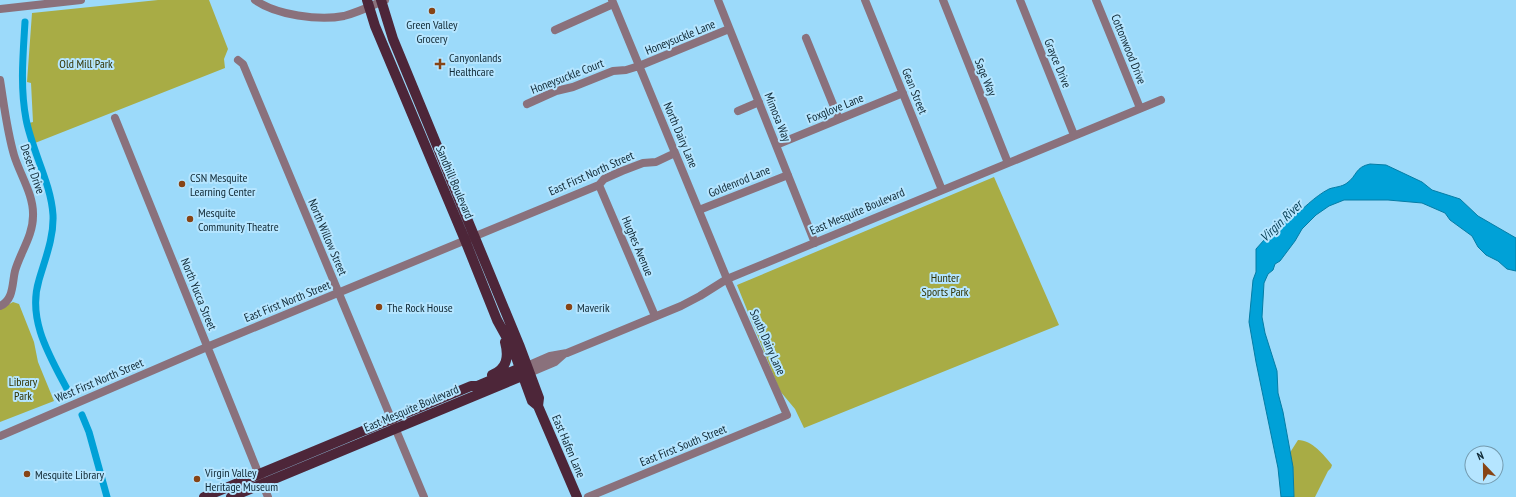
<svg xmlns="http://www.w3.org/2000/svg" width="1516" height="497" font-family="'PT Sans Narrow',sans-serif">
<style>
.green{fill:#a8ac45}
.water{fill:#00a1d7;stroke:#057da6}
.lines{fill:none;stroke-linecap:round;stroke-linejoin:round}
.canal{stroke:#00a1d7;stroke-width:7}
.minor{stroke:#8a717c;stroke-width:8}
.major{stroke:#4d2639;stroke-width:10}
.poi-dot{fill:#874415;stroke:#b5e5ff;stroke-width:1.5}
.labels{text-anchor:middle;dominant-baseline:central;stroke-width:4;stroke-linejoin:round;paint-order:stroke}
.poi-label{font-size:12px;fill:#102935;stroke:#b5e5ff;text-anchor:start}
.street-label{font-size:12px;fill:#102935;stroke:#b5e5ff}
.park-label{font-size:12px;fill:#313201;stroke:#b5e5ff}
.water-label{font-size:13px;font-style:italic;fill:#094157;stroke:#b5e5ff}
</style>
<rect width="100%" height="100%" fill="#9cdafa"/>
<path class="green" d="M158 0H209L228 49 224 59 225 68 35 143 29 123 33 122 31 83 27 82 32 13Z
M994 177 1059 325 804 428 795 409 780 391 737 285Z
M13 302 19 304 34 342 38 362 54 401 0 422V309Z
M1298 440C1312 440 1324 455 1332 465L1331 468 1328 471 1315 497H1294L1293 467 1290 457 1291 451Z"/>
<path class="water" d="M1370 164 1386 165 1422 182 1432 190 1460 199 1478 216 1516 238V271L1507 269 1498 261 1486 255 1478 247 1472 236 1450 220 1445 213 1422 203 1388 200H1344L1329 206 1316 215 1302 229 1295 241 1280 261 1275 264 1273 270 1268 274 1264 283 1262 317 1265 333 1277 371 1278 393 1283 412 1293 467 1294 497H1281L1278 468 1256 362 1249 322 1253 280 1256 272V249L1264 240 1273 234 1285 221 1290 220C1302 210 1315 196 1329 189 1334 187 1342 187 1347 183 1357 176 1355 167 1370 164Z"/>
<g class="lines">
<path class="canal" d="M25 22C23 55 20 87 26 119 32 151 51 183 53 215 54 238 45 259 39 280 27 319 49 355 67 389
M82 415 89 432 107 497"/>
<path class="minor" d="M255 0C276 15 319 21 344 16 359 12 371 6 385 0
M718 0 815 243
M865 0 942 190
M943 0 1008 163
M1020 0 1074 135
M1096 0 1140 108
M0 9 81 0
M555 30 613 4
M806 38 839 119
M238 60 243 64 424 497
M0 80C4 105 7 131 14 155 20 175 34 195 33 216 33 236 20 253 15 271 12 283 14 300 0 306
M527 104 556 91 573 87 613 71 626 70 639 66 729 29
M738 111 759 102
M115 118 268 497
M776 145 903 93
M599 185 655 316
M699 210 788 175
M527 366 550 356 567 353 681 306 700 296 727 279 1161 100
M529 373 555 362 564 354
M0 436 207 347 599 185 604 179 622 171 643 163 656 162 675 153
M588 497 787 415 727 279 612 0"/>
<path class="major" d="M367 0 375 26 465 240 497 320 513 349 532 401 538 406 577 497
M381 0 393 39 520 347 539 398 538 406
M492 375C507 369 509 357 505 342
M204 497 471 386H477L525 366
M231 497 527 374"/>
</g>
<g class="poi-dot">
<circle cx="432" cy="11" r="4"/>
<path d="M438 58h4v4h4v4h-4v4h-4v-4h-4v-4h4z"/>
<circle cx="182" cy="184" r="4"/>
<circle cx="190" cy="219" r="4"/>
<circle cx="379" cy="307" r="4"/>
<circle cx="569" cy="307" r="4"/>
<circle cx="27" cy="474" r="4"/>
<circle cx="197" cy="479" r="4"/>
</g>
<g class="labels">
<g class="poi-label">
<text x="432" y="24" text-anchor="middle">Green Valley<tspan x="432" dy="14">Grocery</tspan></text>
<text x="449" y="57">Canyonlands<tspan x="449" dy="14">Healthcare</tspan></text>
<text x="190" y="177">CSN Mesquite<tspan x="190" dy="14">Learning Center</tspan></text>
<text x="198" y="212">Mesquite<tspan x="198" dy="14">Community Theatre</tspan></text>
<text x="387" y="307">The Rock House</text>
<text x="577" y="307">Maverik</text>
<text x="205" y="472">Virgin Valley<tspan x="205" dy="14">Heritage Museum</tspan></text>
<text x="35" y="474">Mesquite Library</text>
</g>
<g class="street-label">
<text transform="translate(680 37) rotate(-22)">Honeysuckle Lane</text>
<text transform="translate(1129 49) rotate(68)">Cottonwood Drive</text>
<text transform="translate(1058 63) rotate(68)">Grayce Drive</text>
<text transform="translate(567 76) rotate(-21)">Honeysuckle Court</text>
<text transform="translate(986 77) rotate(68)">Sage Way</text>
<text transform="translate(915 91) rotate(68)">Gean Street</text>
<text transform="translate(835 108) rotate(-22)">Foxglove Lane</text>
<text transform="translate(778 117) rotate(68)">Mimosa Way</text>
<text transform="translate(681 135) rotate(67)">North Dairy Lane</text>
<text transform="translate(33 169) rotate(71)">Desert Drive</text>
<text transform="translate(591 173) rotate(-24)">East First North Street</text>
<text transform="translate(739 181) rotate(-22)">Goldenrod Lane</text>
<text transform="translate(455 182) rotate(67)">Sandhill Boulevard</text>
<text transform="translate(857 211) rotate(-23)">East Mesquite Boulevard</text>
<text transform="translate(328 237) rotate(67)">North Willow Street</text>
<text transform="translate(638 246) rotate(67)">Hughes Avenue</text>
<text transform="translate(199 294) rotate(68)">North Yucca Street</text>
<text transform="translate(287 301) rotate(-22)">East First North Street</text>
<text transform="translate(768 342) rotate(66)">South Dairy Lane</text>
<text transform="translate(99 380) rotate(-23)">West First North Street</text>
<text transform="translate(411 408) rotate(-23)">East Mesquite Boulevard</text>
<text transform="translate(683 445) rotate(-22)">East First South Street</text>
<text transform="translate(569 446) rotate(67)">East Hafen Lane</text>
</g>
<g class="park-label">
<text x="86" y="63">Old Mill Park</text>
<text x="945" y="277">Hunter<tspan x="945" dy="14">Sports Park</tspan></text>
<text x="23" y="381">Library<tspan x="23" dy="14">Park</tspan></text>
</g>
<g class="water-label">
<text transform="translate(1281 221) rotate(-44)">Virgin River</text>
</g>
</g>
<g transform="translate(1484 465) rotate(338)"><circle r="19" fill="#b5e5ff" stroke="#739aae"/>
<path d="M0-3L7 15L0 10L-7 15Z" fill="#874415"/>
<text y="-6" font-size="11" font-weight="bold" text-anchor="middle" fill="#102935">N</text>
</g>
</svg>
